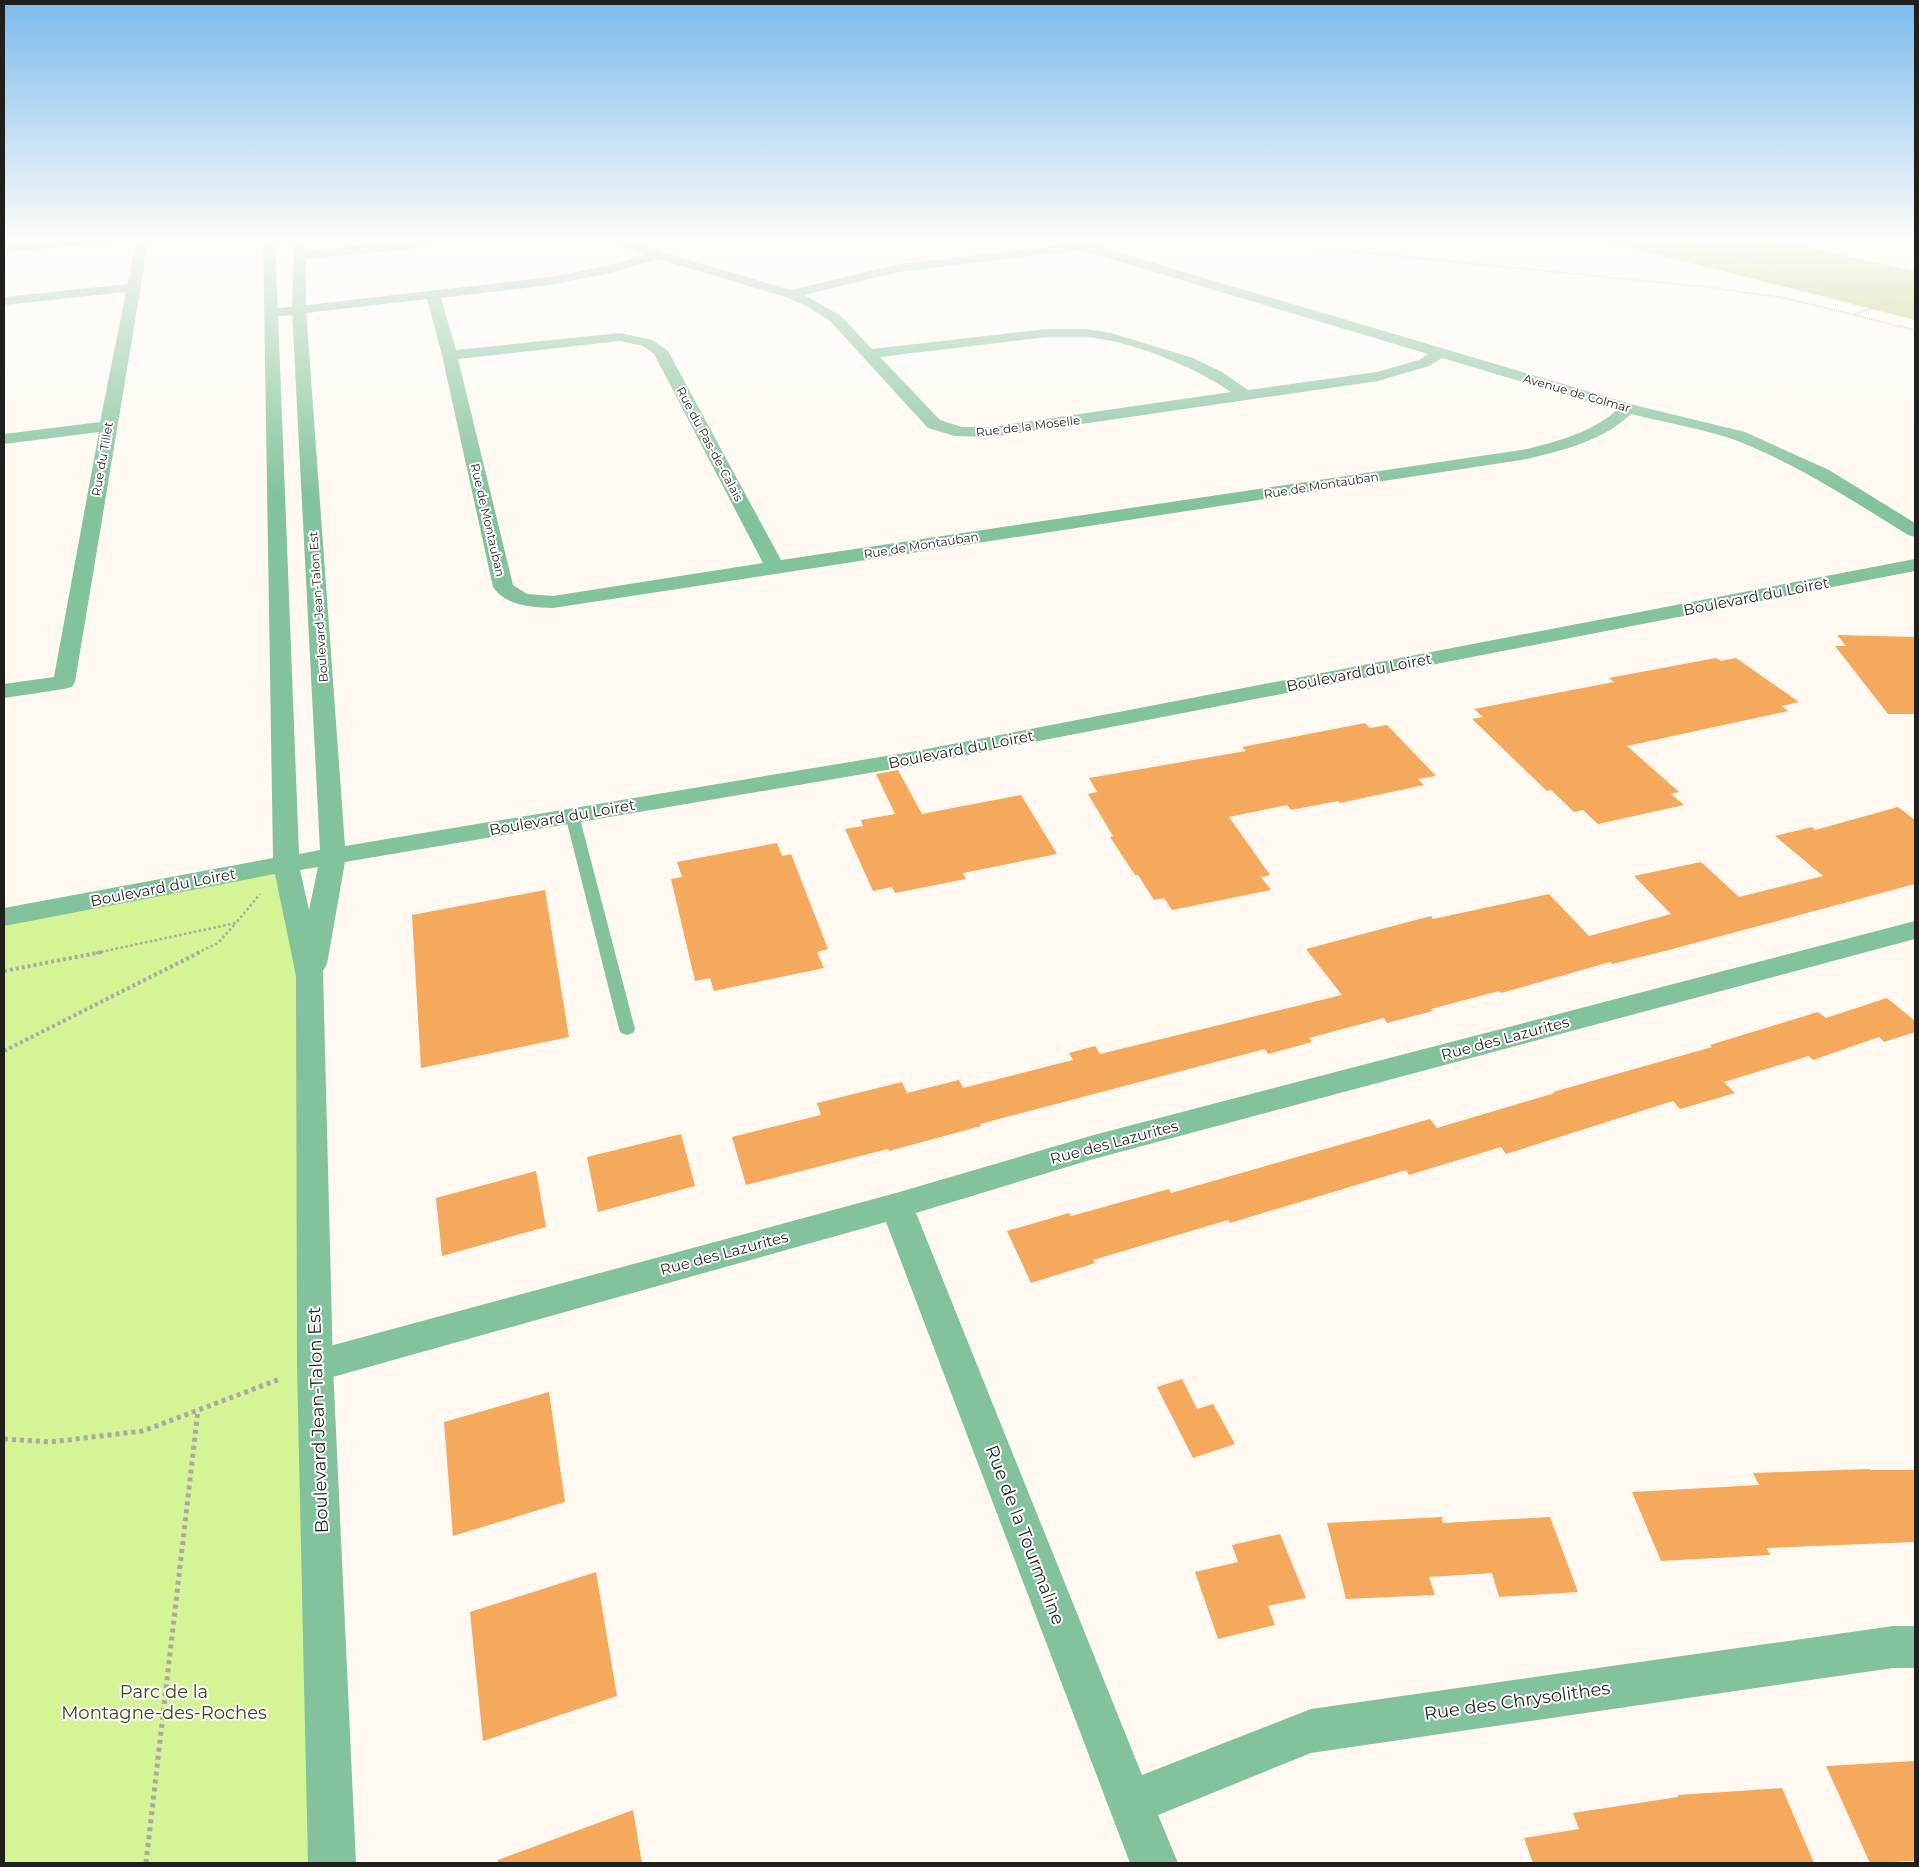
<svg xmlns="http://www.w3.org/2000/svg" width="1919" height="1867" font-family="Montserrat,sans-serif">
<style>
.green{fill:#d5f495}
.forest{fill:#accb6a}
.building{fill:#f4a95d}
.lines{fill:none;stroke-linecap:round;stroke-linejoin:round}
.path-far3{stroke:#ada8a3;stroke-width:2;stroke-dasharray:1 1;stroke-linecap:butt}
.path-far2{stroke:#ada8a3;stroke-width:2.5;stroke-dasharray:2.5 2.5;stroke-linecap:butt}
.path-far1{stroke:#ada8a3;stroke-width:4;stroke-dasharray:3 3;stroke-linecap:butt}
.path{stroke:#ada8a3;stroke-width:5;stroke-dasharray:4 4;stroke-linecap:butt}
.service{fill:#82c29d;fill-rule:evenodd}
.minor{fill:#82c29d;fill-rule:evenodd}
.tertiary{fill:#82c29d;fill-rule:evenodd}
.labels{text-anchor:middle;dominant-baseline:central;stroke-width:4;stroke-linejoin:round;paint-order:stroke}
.far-street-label{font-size:12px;fill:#211f1c;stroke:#fff}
.street-label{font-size:15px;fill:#211f1c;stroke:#fff}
.near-street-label{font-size:18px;fill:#211f1c;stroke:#fff}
.near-park-label{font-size:18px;fill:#39451d;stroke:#fff}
</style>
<rect width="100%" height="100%" fill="#fff9f2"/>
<path class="green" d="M286 864 310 976 327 1863H4V917Z"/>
<path class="forest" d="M1589 237H1760L1915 271V320Z"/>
<path class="building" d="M1837 635 1915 637V714H1888L1835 646H1846Z
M1716 658 1721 661 1736 658 1799 702 1782 706 1788 711 1627 746 1679 792 1671 794 1684 805 1598 824 1583 810 1574 812 1551 790 1547 791 1472 719 1483 717 1474 709 1614 682 1609 678Z
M1365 723 1370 728 1387 725 1436 776 1418 779 1424 785 1340 803 1338 801 1291 810 1287 805 1229 817 1270 875 1261 877 1271 890 1172 910 1164 898 1154 900 1138 875H1135L1110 837 1113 836 1088 794 1097 792 1089 778 1246 751 1242 747Z
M898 770 922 814 1021 795 1057 854 963 873 966 879 895 893 892 887 873 891 845 829 863 826 861 820 895 814 876 774Z
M1898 807 1915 820V884L1665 951 1612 964 1610 962 1501 993 1499 991 1431 1009 1433 1011 1387 1023 1384 1018 1309 1038 1312 1042 1268 1054 1265 1049 980 1124 981 1126 889 1151 888 1149 746 1185 732 1137 821 1115 817 1103 902 1082 907 1093 959 1080 963 1088 1073 1060 1069 1053 1095 1046 1100 1054 1342 995 1306 949 1431 916 1433 919 1549 894 1589 936 1671 914 1634 876 1701 862 1739 897 1823 876 1775 836 1812 827 1815 830Z
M777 843 782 856 791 854 828 949 817 952 824 968 714 991 710 978 695 981 671 879 682 877 677 862Z
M545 890 569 1037 421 1068 412 915Z
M1887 998 1915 1021V1032L1884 1042 1879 1037 1813 1060 1809 1056 1724 1082 1735 1093 1680 1109 1673 1101 1506 1154 1501 1147 1409 1175 1406 1170 1230 1223 1228 1220 1093 1260 1095 1263 1031 1283 1007 1231 1069 1213 1071 1216 1169 1189 1171 1193 1430 1119 1437 1128 1555 1093 1553 1092 1712 1047 1710 1045 1818 1012 1826 1018Z
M681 1134 695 1186 598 1212 587 1157Z
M536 1171 546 1227 442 1256 436 1198Z
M1182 1379 1197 1409 1213 1404 1235 1444 1193 1458 1157 1387Z
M549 1392 565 1502 453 1536 444 1422Z
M1870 1469 1871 1470H1915V1542L1767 1548 1770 1555 1661 1561 1632 1492 1759 1485 1753 1473Z
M1442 1517 1443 1523 1550 1517 1578 1592 1499 1597 1492 1573 1429 1577 1435 1595 1346 1599 1327 1523Z
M1280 1534 1306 1598 1268 1606 1275 1625 1218 1639 1195 1572 1238 1562 1232 1545Z
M596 1572 617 1696 483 1741 470 1612Z
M1915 1761V1861L1870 1863 1826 1766Z
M1782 1788 1814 1863H1533L1524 1838 1579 1829 1573 1813 1678 1797V1795Z
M633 1810 642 1863H498V1860Z"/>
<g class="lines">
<path class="path-far3" d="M1278 237 1307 247 1706 287 1785 298 1915 330
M1656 237 1750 259 1876 298 1915 308
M1855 314 1892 302"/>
<path class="path-far2" d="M96 953 236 923 260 894
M197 953 218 943 236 923"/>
<path class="path-far1" d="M4 971 102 952
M4 1051 200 952"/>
<path class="path" d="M4 1439 50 1442 143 1431 280 1379
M146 1863 198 1410"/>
<path class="service" d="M572 811 579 815 635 1029 633 1033 627 1035 621 1033 619 1029 565 815Z"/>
<path class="minor" d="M82 237H131L125 241 4 252V244Z
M137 237H149L75 682 72 687 64 689 4 698V684L54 677 99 432 4 444V434L100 422 126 292 4 305V297L128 284Z
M424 237H440L426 246 411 249 300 259 294 255 300 251 411 241Z
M605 237H623L663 252 791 290 899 264 1064 245 1048 240 1046 237H1066L1634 405 1745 432 1829 470 1915 523V537L1908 535C1852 500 1797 464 1735 440 1704 429 1663 422 1631 414 1602 441 1564 450 1527 459L553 608C531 607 506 606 493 587L442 355 427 299 272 317 267 316 265 313 267 310 272 309 551 277 609 265 645 255 607 240ZM1081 250 1428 354 1419 360 1377 372 1248 390 1222 372 1193 358 1111 333 1086 329H1047L872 349 840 315 804 295 899 272ZM658 259 786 297 808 307 830 321 928 428 955 436 991 437 1378 381 1429 366 1442 358 1617 410C1592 432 1559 441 1527 449L781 560 668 351 653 340 620 333 456 350 441 298 551 285 611 273ZM1047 337C1060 337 1073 337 1085 337 1130 340 1195 367 1231 392L991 427H962L940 420 880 357ZM620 341 643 346 654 354 763 563 553 596 527 594 513 585 458 359Z
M1915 921V939L1090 1160 916 1213 1142 1775 1311 1709 1893 1626H1915V1668H1893L1311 1753 1158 1815 1178 1863H1130L886 1222 315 1382 302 1377 297 1366 302 1355 315 1350 896 1193 1090 1136Z"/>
<path class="tertiary" d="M263 237H275L299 854 320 850 292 310 294 255 291 237H303L306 255V310L345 846 916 751 1915 559V571L916 765 345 862 327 964 323 971 333 1366 356 1863H308L297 1366 296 976 275 874 4 926V908L273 858ZM318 867 309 910 300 870Z"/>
</g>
<linearGradient id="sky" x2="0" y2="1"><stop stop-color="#7abbed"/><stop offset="0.48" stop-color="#fffcf9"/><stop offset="1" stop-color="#fffcf9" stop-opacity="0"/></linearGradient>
<rect width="1919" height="498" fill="url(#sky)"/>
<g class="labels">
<g class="far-street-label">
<text transform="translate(1577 393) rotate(16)">Avenue de Colmar</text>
<text transform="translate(1028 426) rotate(-7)">Rue de la Moselle</text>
<text transform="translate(710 444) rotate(62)">Rue du Pas-de-Calais</text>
<text transform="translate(102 459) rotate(-80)">Rue du Tillet</text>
<text transform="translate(1321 485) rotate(-9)">Rue de Montauban</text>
<text transform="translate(488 520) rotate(77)">Rue de Montauban</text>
<text transform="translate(921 545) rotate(-9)">Rue de Montauban</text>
<text transform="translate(318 607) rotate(-94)">Boulevard Jean-Talon Est</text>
</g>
<g class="street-label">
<text transform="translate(1756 596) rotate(-11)">Boulevard du Loiret</text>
<text transform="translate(1359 672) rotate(-11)">Boulevard du Loiret</text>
<text transform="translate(961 749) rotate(-11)">Boulevard du Loiret</text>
<text transform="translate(562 817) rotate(-10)">Boulevard du Loiret</text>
<text transform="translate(163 887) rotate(-11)">Boulevard du Loiret</text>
<text transform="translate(1505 1038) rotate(-15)">Rue des Lazurites</text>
<text transform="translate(1114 1142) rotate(-15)">Rue des Lazurites</text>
<text transform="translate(724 1253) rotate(-15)">Rue des Lazurites</text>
</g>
<g class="near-street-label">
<text transform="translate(318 1420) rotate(-92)">Boulevard Jean-Talon Est</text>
<text transform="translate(1025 1535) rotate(69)">Rue de la Tourmaline</text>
<text transform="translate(1517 1701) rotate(-8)">Rue des Chrysolithes</text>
</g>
<g class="near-park-label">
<text x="164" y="1692">Parc de la<tspan x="164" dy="21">Montagne-des-Roches</tspan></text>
</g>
</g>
<rect width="1919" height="1867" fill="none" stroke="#211f1c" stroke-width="10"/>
</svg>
